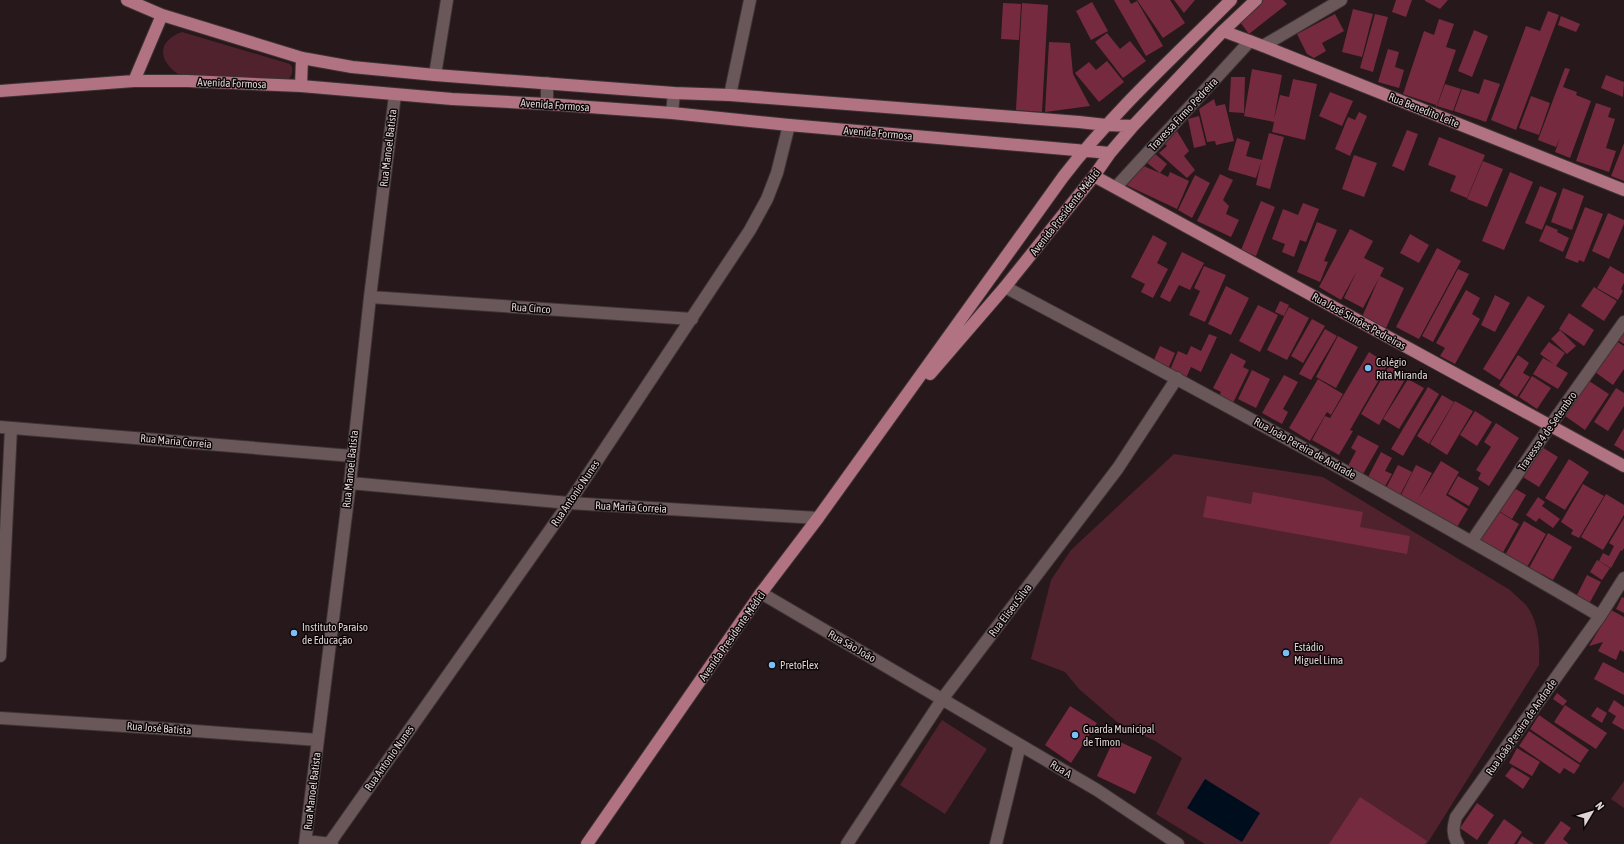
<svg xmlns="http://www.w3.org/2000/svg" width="1624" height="844" font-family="'Asap Condensed',sans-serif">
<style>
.green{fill:#50222e}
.water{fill:#000d1d}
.building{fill:#752a40}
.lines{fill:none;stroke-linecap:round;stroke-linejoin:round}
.minor-casing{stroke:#3d3234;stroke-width:14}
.major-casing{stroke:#3d3234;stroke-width:14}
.minor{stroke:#69575a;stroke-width:12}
.major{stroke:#b17381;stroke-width:12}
.poi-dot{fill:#79bff8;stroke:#0c0607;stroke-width:1.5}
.labels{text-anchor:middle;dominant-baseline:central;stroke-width:3;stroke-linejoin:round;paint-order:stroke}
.street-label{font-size:11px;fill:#ded3d5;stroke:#0c0607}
.poi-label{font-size:11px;fill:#ded3d5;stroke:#0c0607;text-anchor:start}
</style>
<rect width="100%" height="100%" fill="#27181b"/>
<path class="green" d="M182 32 290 64 292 67C293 74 291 78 285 81L178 74C158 60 157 41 182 32Z
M1174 454 1323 477 1510 590C1515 595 1521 600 1526 605 1539 621 1540 646 1539 665L1427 844H1205L1156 814 1182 758 1155 741 1117 722 1079 689 1065 672 1031 659 1051 580 1071 550Z
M942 720 987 749 945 814 900 785Z
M1624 781V808L1611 799Z"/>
<path class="water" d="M1205 779 1260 813 1242 842 1187 808Z"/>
<path class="building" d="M1114 0H1129L1131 4 1137 1 1163 46 1146 56Z
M1137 0H1170L1185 23 1163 38Z
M1174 0H1195L1184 13Z
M1262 0H1283L1287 4 1249 34 1240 22Z
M1396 0H1412L1406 17 1392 12Z
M1425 0H1448L1440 9 1425 1Z
M1092 2 1108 31 1091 40 1076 11Z
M1003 3 1021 4 1019 40 1001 39Z
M1022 3 1048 5 1042 112 1016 110Z
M1353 9 1373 14 1362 57 1342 52Z
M1548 11 1559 15 1516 130 1491 120 1526 26 1540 31Z
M1335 14 1344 31 1322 43 1326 51 1314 58 1307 54 1297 34Z
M1375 14 1388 17 1373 72 1360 68Z
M1561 16 1580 24 1576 32 1558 25Z
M1439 19 1454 24 1446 47 1456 50 1436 108V105L1403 94 1424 31 1434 35Z
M1474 30 1488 36 1472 77 1458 71Z
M1107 33 1120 49 1130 41 1146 61 1123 78 1095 42Z
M1049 42 1070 43 1073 74 1090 106 1045 112Z
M1388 49 1399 52 1395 67 1404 70 1399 88 1378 82Z
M1107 61 1124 82 1099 102 1075 73 1089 62 1096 70Z
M1565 68 1570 69 1563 87 1577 92 1576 95 1591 101 1570 158 1555 152 1560 138 1556 147 1538 140Z
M1252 69 1282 75 1274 119 1280 95 1289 97 1293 79 1317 84 1305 140 1272 132 1274 122 1244 116Z
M1606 75 1624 82 1623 97 1601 88Z
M1231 77H1245L1244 113 1229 112Z
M1484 79 1500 84 1486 122 1454 111 1462 89 1479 94Z
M1445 84 1461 89 1453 111 1437 106Z
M1330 92 1353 101 1342 126 1319 116Z
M1531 96 1550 103 1539 135 1519 128Z
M1214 99 1216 106 1225 104 1234 141 1216 145 1215 141 1207 142 1199 109Z
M1596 103 1611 108 1608 117 1615 119 1606 148 1616 151 1609 172 1576 161Z
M1359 112 1367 116 1350 156 1335 149 1348 117 1355 120Z
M1199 116 1206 145 1194 148 1188 119Z
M1407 130 1418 134 1404 171 1392 166Z
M1177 131 1189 151 1184 156 1195 170 1187 178 1159 153 1167 146 1165 144Z
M1269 133 1284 137 1270 189 1256 185 1261 162 1256 178 1228 170 1237 138 1250 142 1246 156 1262 160Z
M1439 137 1485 155 1467 198 1450 191 1456 176 1428 165Z
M1624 143V181L1611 176Z
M1154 153 1167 164 1160 173 1168 177 1170 172 1189 181 1177 209 1124 184 1141 165 1160 173 1146 162Z
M1354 155 1377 163 1364 197 1342 189Z
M1483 161 1503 169 1487 207 1467 199Z
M1510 172 1533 182 1504 250 1482 241Z
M1220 174 1233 180 1223 200 1229 206 1226 214 1239 220 1231 237 1197 221Z
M1195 175 1210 183 1192 218 1178 210Z
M1540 186 1557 193 1542 230 1525 223Z
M1563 188 1584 196 1572 230 1551 222Z
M1261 201 1275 207 1256 256 1241 250Z
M1303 203 1319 209 1306 242 1300 240 1294 257 1282 252 1285 244 1272 239 1283 209 1298 215Z
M1585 207 1603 214 1584 262 1579 260 1578 263 1565 258Z
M1608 213 1624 220V224L1609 259 1592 251Z
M1317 222 1337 230 1324 261 1328 262 1320 282 1297 272Z
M1546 225 1558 230 1557 232 1569 238 1563 252 1539 241Z
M1350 229 1373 241 1364 258 1384 268 1380 276 1404 288 1386 328 1362 317 1379 278 1363 308 1344 298 1357 271 1341 300 1319 287Z
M1410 234 1429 245 1419 263 1400 253Z
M1153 235 1167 243 1157 263 1168 269 1153 298 1141 292 1145 284 1131 277Z
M1437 248 1461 261 1419 339 1396 327Z
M1182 252 1204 263 1190 290 1179 285 1170 302 1160 297Z
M1204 266 1226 275 1205 322 1189 315 1200 291 1194 288Z
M1610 266 1624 274V283L1621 289 1623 291 1618 300 1597 288Z
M1458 269 1469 274 1433 342 1422 336Z
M1226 286 1249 298 1231 335 1208 324Z
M1594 287 1617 301 1604 321 1581 306Z
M1466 290 1480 298 1472 314 1480 319 1455 364 1440 356 1445 348 1436 343Z
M1495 295 1510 303 1495 332 1481 325Z
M1528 296 1545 306 1500 380 1483 369Z
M1280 301 1289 305 1284 316 1275 312Z
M1258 305 1278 315 1260 352 1239 341Z
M1289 307 1309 318 1287 360 1267 350Z
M1569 313 1594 330 1584 346 1559 329Z
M1312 319 1325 326 1303 363 1291 356Z
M1624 328V344L1616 339Z
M1325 329 1337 336 1311 380 1299 374Z
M1560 330 1576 346 1567 354 1551 339Z
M1209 334 1217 337 1201 372 1191 367 1186 378 1170 370 1178 351 1187 355 1191 346 1201 351Z
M1338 336 1358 347 1336 388 1316 377Z
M1616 341 1624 346V369L1613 385 1595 372Z
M1549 342 1565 353 1556 366 1568 373 1558 389 1533 374 1543 358 1554 364 1540 354Z
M1160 346 1175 353 1168 369 1153 362Z
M1369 352 1388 364 1350 430 1353 431 1339 455 1312 440 1325 416 1330 418Z
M1231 353 1246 361 1243 367 1249 370 1233 403 1219 396 1221 392 1213 388Z
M1518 355 1529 363 1523 373 1530 377 1517 397 1499 385Z
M1389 366 1407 376 1379 425 1361 414Z
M1252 370 1270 379 1256 408 1238 399Z
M1284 375 1298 382 1283 409 1288 412 1282 424 1262 413Z
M1532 376 1551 388 1537 409 1519 397Z
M1318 379 1343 394 1331 415 1327 412 1310 441 1289 428Z
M1408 379 1424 388 1399 429 1383 419Z
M1586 379 1609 394 1585 430 1565 416 1575 400Z
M1428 387 1439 394 1403 456 1391 449Z
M1616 388 1624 393V406L1608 431 1594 422Z
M1442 395 1454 402 1429 444 1417 436Z
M1455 401 1473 411 1447 455 1430 444Z
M1475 411 1492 422 1477 446 1460 435Z
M1496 423 1519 438 1489 486 1478 479 1481 473 1476 470 1491 447 1484 442Z
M1624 428V451L1614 445Z
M1358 435 1379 446 1363 474 1348 466 1356 451 1351 448Z
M1542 447 1558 457 1539 487 1523 477Z
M1381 452 1392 458 1385 471 1392 474 1384 488 1367 479Z
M1569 459 1589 472 1565 510 1545 498Z
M1441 461 1459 472 1446 495 1468 509 1457 527 1400 497 1416 465 1432 473 1418 499Z
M1398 465 1412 472 1400 495 1386 488Z
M1458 476 1479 488 1469 506 1448 494Z
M1583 484 1604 496 1579 538 1571 534 1573 530 1561 522Z
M1514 488 1526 495 1512 519 1499 511Z
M1253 492 1363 512 1360 527 1410 536 1407 554 1203 517 1207 496 1251 504Z
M1606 494 1624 505V515L1603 550 1581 537Z
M1538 497 1545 502 1542 506 1560 519 1553 528 1539 518 1536 522 1526 515Z
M1498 511 1519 524 1502 554 1480 541Z
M1624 518V548L1622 551 1621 550 1611 568 1599 561 1603 553 1609 556 1614 546 1609 543Z
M1524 521 1546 534 1526 569 1504 557Z
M1548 533 1572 547 1553 580 1542 574 1541 577 1528 570Z
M1597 560 1610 568 1602 580 1590 572Z
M1587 575 1601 582 1589 604 1576 597Z
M1622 597 1624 598V613L1616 609Z
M1611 610 1624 617V652L1620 650 1616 660 1598 651 1603 642 1589 646Z
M1603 662 1624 673V695L1594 679Z
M1557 693 1567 701 1563 706 1553 699Z
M1614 700 1624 707V730L1612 723 1616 716 1608 711Z
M1565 705 1607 733 1596 749 1554 722Z
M1070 706 1097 723 1071 763 1045 745Z
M1597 707 1607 713 1602 723 1591 716Z
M1539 715 1589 750 1580 763 1530 729Z
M1529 731 1580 765 1574 774 1564 768 1560 774 1519 746Z
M1114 739 1152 757 1135 794 1097 776Z
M1517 748 1540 762 1532 776 1509 763Z
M1512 767 1530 778 1523 789 1505 776Z
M1360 797 1427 841 1425 844H1329Z
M1477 803 1494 815 1477 840 1460 828Z
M1504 819 1522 832 1514 844H1487Z
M1561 821 1571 828 1563 839 1569 844H1544Z
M1522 836 1534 844H1517Z"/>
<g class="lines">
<defs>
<path id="minor" d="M1263 46 1341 0
M435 75 447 0
M730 95 750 0
M547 104V83
M672 113 674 93
M1116 187 1250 41
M1005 287C1205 393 1404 501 1600 616
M370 297 692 319
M0 427 352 456
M350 483 569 503 818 518
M1472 541 1550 426 1624 322
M761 593 1097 790 1178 844
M0 656 11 428
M0 718 155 728 318 740
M306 841 332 844
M305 844 350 483 370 297 395 95
M329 844 569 503 750 230 767 199 777 173 789 125
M847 844 943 698 1118 468 1177 378
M996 844 1020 745
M1458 844C1452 835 1453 827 1456 817L1600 616 1624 578"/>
<path id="major" d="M127 0 162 15 302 58 352 67 435 75 674 93 730 95 1079 122 1106 125 1133 126
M1223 31 1263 46 1624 190
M134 81 162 15
M301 86 302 58
M0 91 134 81H187L301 86 452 99 547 104 672 113 789 125 1110 153
M1094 176 1624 466
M930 374 1005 287 1094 176 1110 153 1133 126 1223 31 1256 0
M587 844 761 593 818 518 1063 177C1112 113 1174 57 1231 0"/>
</defs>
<use href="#minor" class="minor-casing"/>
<use href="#major" class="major-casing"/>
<use href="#minor" class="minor"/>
<use href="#major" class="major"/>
</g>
<g class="poi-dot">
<circle cx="1368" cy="368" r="4"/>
<circle cx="294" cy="633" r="4"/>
<circle cx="1286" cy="653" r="4"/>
<circle cx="772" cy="665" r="4"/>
<circle cx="1075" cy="735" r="4"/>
</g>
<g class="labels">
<g class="street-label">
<text transform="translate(232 83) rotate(2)">Avenida Formosa</text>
<text transform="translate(555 105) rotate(4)">Avenida Formosa</text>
<text transform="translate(1424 110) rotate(22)">Rua Benedito Leite</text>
<text transform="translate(1183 114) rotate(-47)">Travessa Firmo Pedreira</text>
<text transform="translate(878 133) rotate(5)">Avenida Formosa</text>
<text transform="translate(388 148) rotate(-83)">Rua Manoel Batista</text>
<text transform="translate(1065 212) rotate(-52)">Avenida Presidente Médici</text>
<text transform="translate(531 308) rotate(4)">Rua Cinco</text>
<text transform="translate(1359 321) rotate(29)">Rua José Simões Pedreiras</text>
<text transform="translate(1547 431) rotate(-55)">Travessa 4 de Setembro</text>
<text transform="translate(176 441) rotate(5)">Rua Maria Correia</text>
<text transform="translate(1305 448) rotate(29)">Rua João Pereira de Andrade</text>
<text transform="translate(350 469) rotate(-84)">Rua Manoel Batista</text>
<text transform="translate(575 493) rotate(-56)">Rua Antonio Nunes</text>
<text transform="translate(631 507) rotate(3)">Rua Maria Correia</text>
<text transform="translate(1010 610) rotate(-53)">Rua Eliseu Silva</text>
<text transform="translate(732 636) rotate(-55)">Avenida Presidente Médici</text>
<text transform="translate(852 646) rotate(30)">Rua São João</text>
<text transform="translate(1521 727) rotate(-55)">Rua João Pereira de Andrade</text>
<text transform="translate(159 728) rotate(4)">Rua José Batista</text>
<text transform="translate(389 758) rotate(-55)">Rua Antonio Nunes</text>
<text transform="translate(1061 769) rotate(31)">Rua A</text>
<text transform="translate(312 791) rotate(-83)">Rua Manoel Batista</text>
</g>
<g class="poi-label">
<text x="1376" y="362">Colégio<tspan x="1376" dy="13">Rita Miranda</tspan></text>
<text x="302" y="627">Instituto Paraíso<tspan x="302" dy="13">de Educação</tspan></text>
<text x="1294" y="647">Estádio<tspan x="1294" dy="13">Miguel Lima</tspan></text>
<text x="780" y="665">PretoFlex</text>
<text x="1083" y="729">Guarda Municipal<tspan x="1083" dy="13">de Timon</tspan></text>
</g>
</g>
<g transform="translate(1592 812) rotate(52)" stroke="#0c0607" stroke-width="3" paint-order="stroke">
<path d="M0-3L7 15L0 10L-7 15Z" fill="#ded3d5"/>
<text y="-6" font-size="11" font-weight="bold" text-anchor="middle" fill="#ded3d5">N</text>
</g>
</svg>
